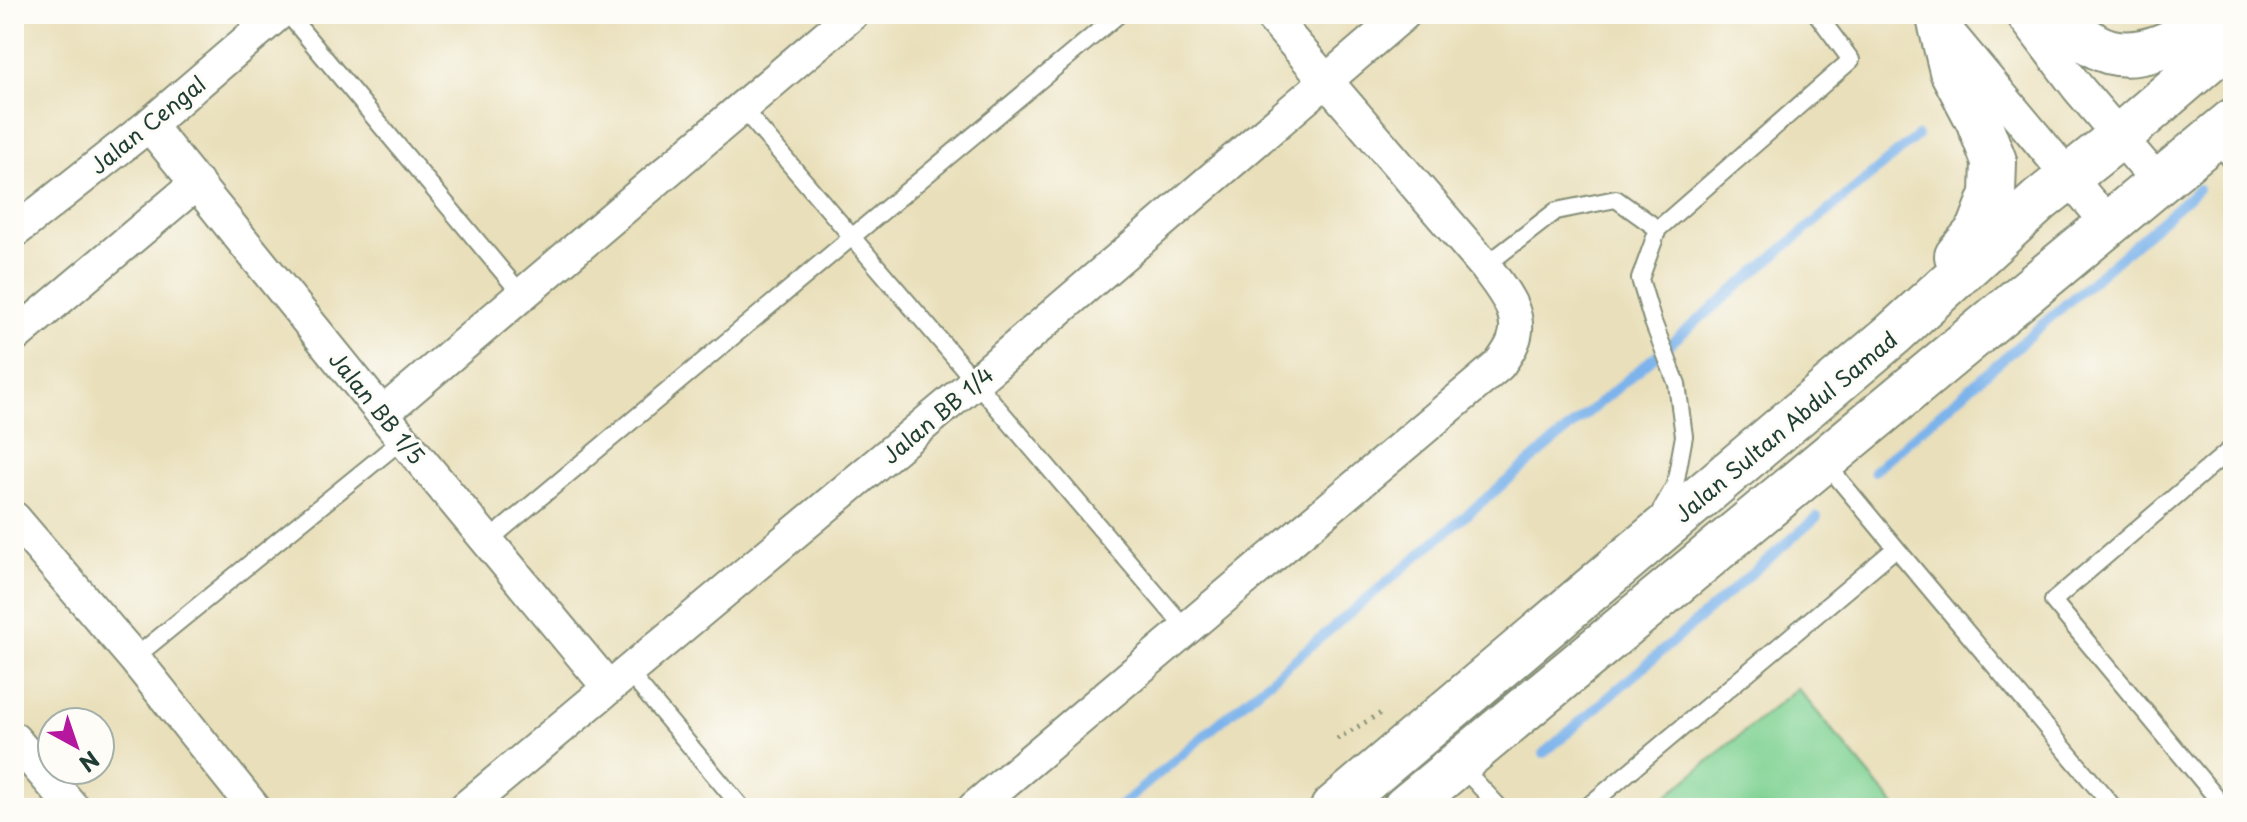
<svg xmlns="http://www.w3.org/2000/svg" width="2247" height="822" font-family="'Playpen Sans',sans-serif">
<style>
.green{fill:#7fd293;stroke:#4f8864;stroke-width:2}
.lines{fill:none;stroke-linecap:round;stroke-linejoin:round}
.stream{stroke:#7cb3eb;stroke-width:10}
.service-casing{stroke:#848e77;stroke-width:20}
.minor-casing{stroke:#848e77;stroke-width:36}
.secondary-casing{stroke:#848e77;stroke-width:48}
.path{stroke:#848e77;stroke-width:5;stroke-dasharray:2 6;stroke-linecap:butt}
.service{stroke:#fff;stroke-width:16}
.minor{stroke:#fff;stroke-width:32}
.secondary{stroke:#fff;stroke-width:44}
.labels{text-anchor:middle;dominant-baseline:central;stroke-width:6;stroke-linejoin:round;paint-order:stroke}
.street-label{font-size:22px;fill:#1f3d34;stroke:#fdfcf7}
</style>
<rect width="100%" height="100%" fill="#fdfcf7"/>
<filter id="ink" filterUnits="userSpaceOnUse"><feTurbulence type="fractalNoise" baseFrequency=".0125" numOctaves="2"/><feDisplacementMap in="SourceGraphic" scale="16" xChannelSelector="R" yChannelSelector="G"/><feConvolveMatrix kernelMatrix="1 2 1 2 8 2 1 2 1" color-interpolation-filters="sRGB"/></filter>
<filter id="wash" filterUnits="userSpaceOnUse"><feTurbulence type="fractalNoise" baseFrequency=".006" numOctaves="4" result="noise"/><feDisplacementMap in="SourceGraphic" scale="32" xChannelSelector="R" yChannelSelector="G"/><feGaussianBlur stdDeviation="1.8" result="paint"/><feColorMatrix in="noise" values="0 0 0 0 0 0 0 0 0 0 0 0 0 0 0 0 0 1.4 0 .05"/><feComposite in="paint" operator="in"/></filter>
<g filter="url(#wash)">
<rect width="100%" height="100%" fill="#e9dfba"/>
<path class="green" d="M1797 688 1897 808H1652Z"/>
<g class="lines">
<path class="stream" d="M1874 471 2198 189
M1544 753 1817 517
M1118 808 1917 136"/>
</g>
</g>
<g filter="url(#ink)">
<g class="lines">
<defs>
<path id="service" d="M288 14 522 295
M742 108 1186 629
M2214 139 2233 163
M1485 266 1556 211 1616 199 1658 229
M1826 460 1837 477 1896 548 2114 808
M1660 512 1675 485 1684 436 1677 384 1653 322 1640 279 1658 229 1851 60 1817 14
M488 541 1119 14
M134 658 403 439
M629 673 742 808
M1460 765 1500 808
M1586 808 1896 548
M2225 808 2053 601 2233 447"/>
<path id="minor" d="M2022 14 2078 88 2159 183
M1944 27 2109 225
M149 125 403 439 609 688
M14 232 149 125 278 14
M14 337 197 183
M383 413 852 14
M14 518 134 658 254 808
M14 739 73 808
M465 808 976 381 1404 14
M974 808 1499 365C1504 358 1510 350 1513 342 1525 314 1500 287 1485 266L1269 14"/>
<path id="secondary" d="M2054 14C2067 24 2080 37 2094 45 2136 70 2187 35 2223 14
M1940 22 1952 71 1978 120 1994 161 1993 194 1979 230 1957 256
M1333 808 1892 335 2040 200 2119 137 2233 39
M1405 808 2233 121"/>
</defs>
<use href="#service" class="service-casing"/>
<use href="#minor" class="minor-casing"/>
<use href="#secondary" class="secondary-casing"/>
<path class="path" d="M1337 739 1381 713"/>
<use href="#service" class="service"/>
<use href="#minor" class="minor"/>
<use href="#secondary" class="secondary"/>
</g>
</g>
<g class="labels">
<g class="street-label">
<text transform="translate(147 124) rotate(-39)">Jalan Cengal</text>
<text transform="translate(378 407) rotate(51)">Jalan BB 1/5</text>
<text transform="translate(937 414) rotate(-40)">Jalan BB 1/4</text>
<text transform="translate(1785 426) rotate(-40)">Jalan Sultan Abdul Samad</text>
</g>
</g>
<rect width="2247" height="822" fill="none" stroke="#fdfcf7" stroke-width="48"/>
<g transform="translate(76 746) rotate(140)"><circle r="38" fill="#fdfcf7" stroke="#a4b0a9" stroke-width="2"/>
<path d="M0-6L14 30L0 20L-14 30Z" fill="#b5179e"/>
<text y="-12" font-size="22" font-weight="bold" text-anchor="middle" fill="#1f3d34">N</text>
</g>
</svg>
